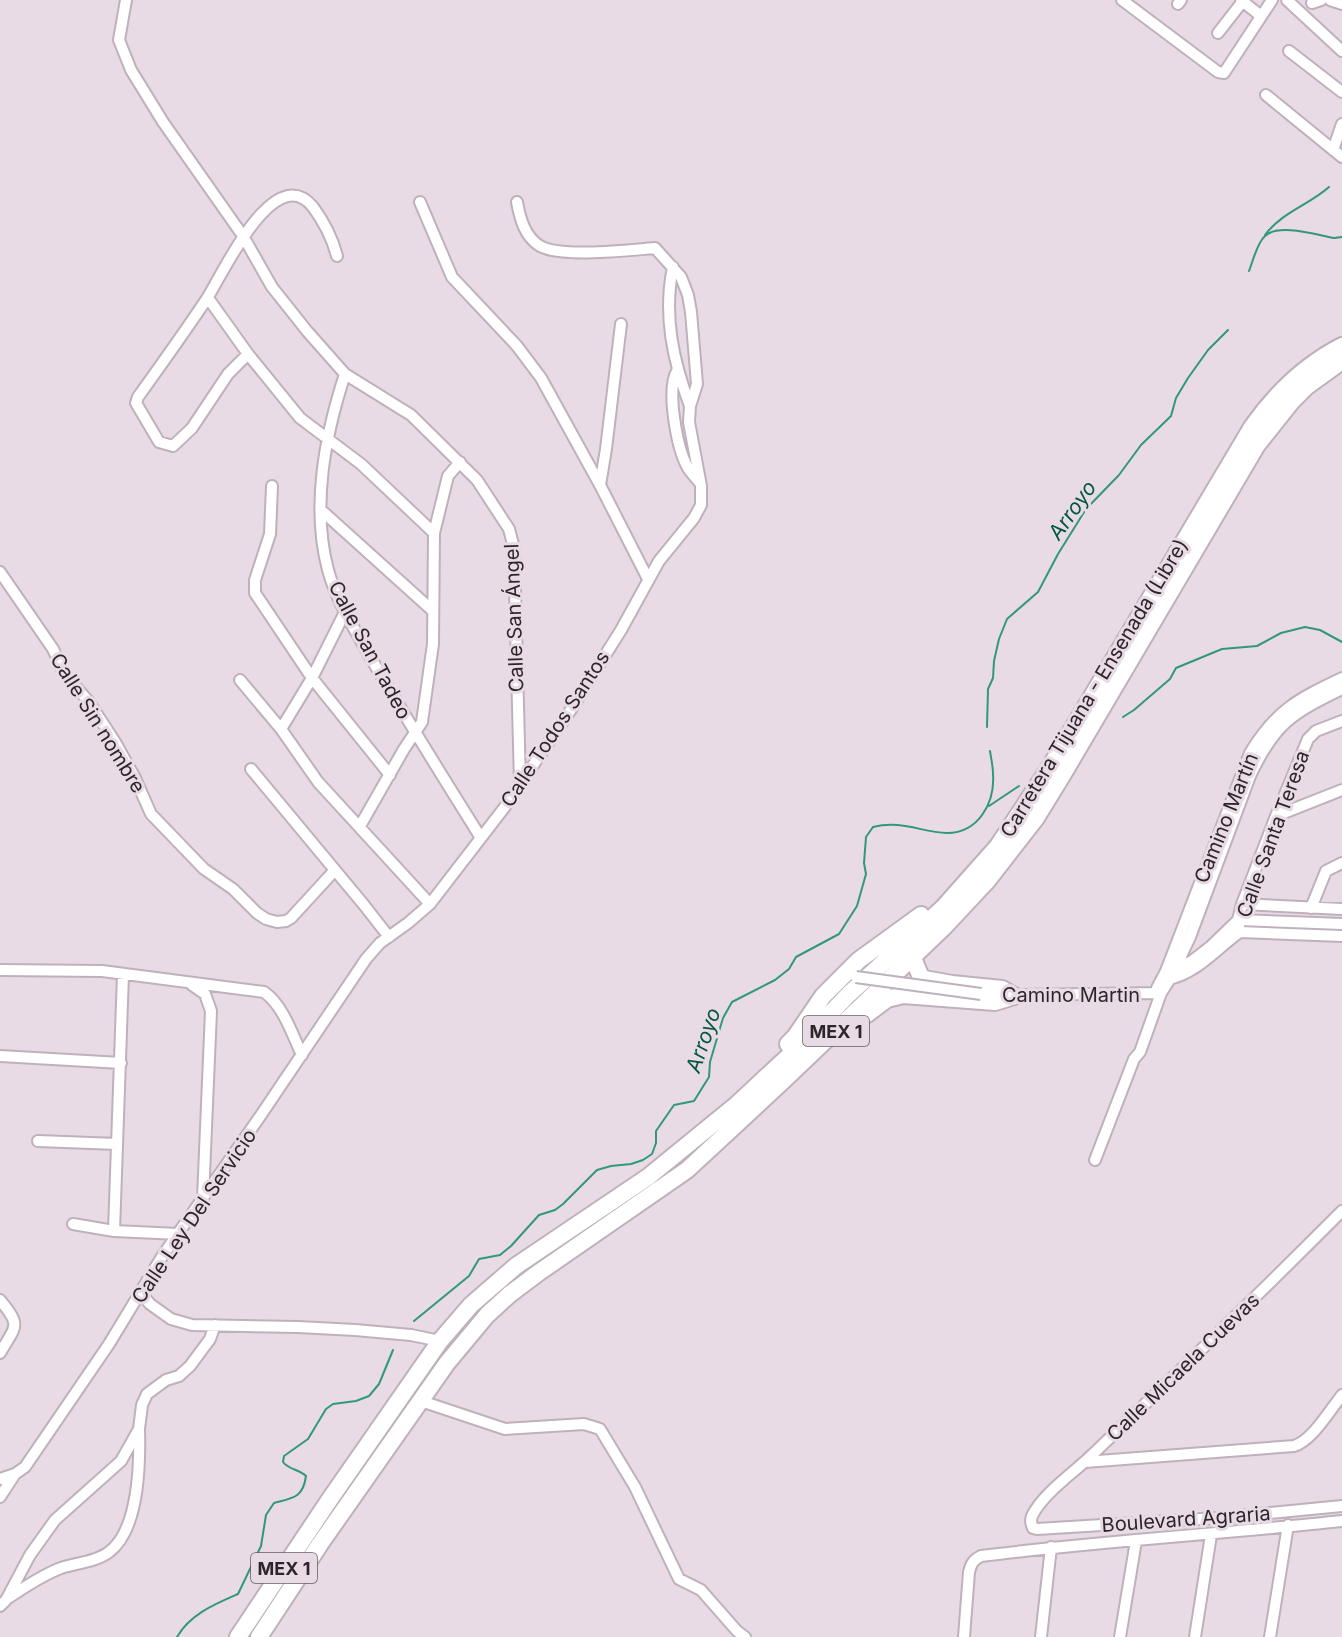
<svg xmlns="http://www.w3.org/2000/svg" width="1342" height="1637" font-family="Inter,sans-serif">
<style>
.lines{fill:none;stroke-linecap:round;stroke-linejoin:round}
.stream{stroke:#31977d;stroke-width:2}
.minor-casing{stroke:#bfb1bc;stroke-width:14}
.highway-casing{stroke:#bfb1bc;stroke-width:20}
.minor{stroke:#fff;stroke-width:10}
.highway{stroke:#fff;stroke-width:16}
.minor-bridge-casing{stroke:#bfb1bc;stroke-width:14;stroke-linecap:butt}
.minor-bridge{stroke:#fff;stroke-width:10}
.labels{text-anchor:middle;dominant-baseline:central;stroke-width:6;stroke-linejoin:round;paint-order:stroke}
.shield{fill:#e9dbe6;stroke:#655c62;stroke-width:1.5}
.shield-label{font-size:18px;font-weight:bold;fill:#2c262a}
.street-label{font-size:20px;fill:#2c262a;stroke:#e9dbe6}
.water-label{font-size:21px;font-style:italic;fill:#005744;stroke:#e9dbe6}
</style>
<rect width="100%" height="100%" fill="#e9dbe6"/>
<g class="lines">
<path class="stream" d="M1265 235C1282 212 1309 205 1329 187
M1249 271C1253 261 1257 243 1265 236 1278 223 1317 235 1334 238L1342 237
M1123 717 1134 710 1170 679 1176 668 1222 649 1257 646 1281 633 1305 627 1320 630 1342 642
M987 727 988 689 993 678 994 661 999 639 1007 619 1038 592 1058 554 1086 509 1119 475 1141 445 1171 416 1176 398 1188 378 1208 350 1228 330
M989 806 1019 786
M414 1321 469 1276 479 1259 500 1255 511 1246 539 1215 555 1210 563 1204 597 1170 611 1166 631 1164 643 1160 652 1154 656 1143V1131L674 1105 694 1101 709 1077 710 1062 723 1018 732 1002 775 980 789 969 796 957 839 934 857 906 866 874 864 863 866 837 873 827C901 820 921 832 947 833 979 833 995 802 993 774 993 766 991 758 990 751
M177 1637C190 1614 215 1604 238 1594L261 1546 266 1515 274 1503C293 1498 303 1498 306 1476 299 1469 289 1470 283 1462L284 1456 308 1439 326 1409 333 1404 356 1401 369 1396 379 1384 393 1350"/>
<defs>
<path id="minor" d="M126 0 119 40 131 70 163 122 243 236 272 287 307 331 345 374 411 415 477 480 509 529 514 548 520 784
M1122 0 1218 72 1224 73 1272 0
M1241 0 1261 16
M1287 0 1342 51
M1330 0 1342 4
M1312 3 1321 0
M1178 4 1181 0
M1218 33 1243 1
M1289 51 1342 92
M1266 95 1342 157
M1333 150 1342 124
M420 202 452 277 517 346 541 378 600 485 648 579
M673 267C663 315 673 361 690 406
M208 298 248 354 300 418 361 464 434 533
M248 354 228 374 192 428 173 446 159 442 136 403 138 397C161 365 184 333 206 300 222 276 274 159 313 207 324 222 332 237 337 256
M677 371C666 390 677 449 688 468 691 473 696 478 700 483
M345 374C325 436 311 506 328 570 337 603 356 631 372 660 407 720 444 779 481 838
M600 485 606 449 621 324
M272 486 270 534 255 580V593L312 678 390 775
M321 510 433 611
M0 572 53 649 64 673 89 702 115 742 135 778 151 814 204 869 233 889 257 913 266 919 277 922 286 921 291 918 335 870
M240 680 281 729 318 782 430 904
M281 729 312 678 345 612
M251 769 364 905 389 937
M1276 816 1342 790
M360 826 404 749 422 722 433 644 434 533 448 476 460 462
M1242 904 1342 909
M1311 908 1326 871 1342 863
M1240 932 1238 920 1242 904 1276 816 1308 739 1316 731 1342 721
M1174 969 1192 961 1210 947 1238 920 1342 924
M0 970 102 971 264 992C283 1005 292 1034 302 1055
M1169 979C1197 973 1217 948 1240 932L1342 936
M192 985 205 994 211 1011 203 1198
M1157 988 1166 971 1250 753C1276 710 1298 699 1342 678
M1008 995 1161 993
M0 1056 121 1063
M38 1141 117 1144
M1095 1160 1134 1059 1140 1052 1161 993 1170 979 1190 937 1250 776C1275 723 1291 714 1342 689
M1342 1211C1260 1293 1177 1374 1093 1454 1075 1472 1043 1493 1032 1516 1030 1521 1031 1524 1033 1528L1037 1529 1217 1518 1342 1506
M73 1224 114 1231 179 1234
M114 1231 123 974
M141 1293 150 1304 171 1319 192 1325 298 1327 355 1330 411 1335 440 1341
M0 1300C22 1327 16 1325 0 1353
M421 1401 505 1429 584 1424 600 1429 635 1487 679 1579 701 1590 737 1631 745 1637
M1085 1462 1294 1446C1312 1441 1330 1410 1342 1395
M0 1479 15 1474
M0 1497 15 1474 25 1467 109 1344 163 1255 261 1115 366 959 380 943 408 923 430 904 504 808 572 708 621 630 659 561 694 518 701 505V486L689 422 690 406 697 384 691 312 688 295 681 277 655 248C630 250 561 258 540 246 525 237 520 219 517 202
M8 1598C25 1587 42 1575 61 1568 76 1563 96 1562 109 1552 139 1530 140 1463 139 1429
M0 1606 6 1600 30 1555 55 1520 121 1461 139 1429 142 1405 147 1394 166 1380 179 1376 190 1366 210 1339 215 1325
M964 1637 969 1572C971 1564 973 1560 981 1556 1101 1541 1222 1534 1342 1521
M1041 1637 1051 1547
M1120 1637 1136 1541
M1195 1637 1211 1535
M1270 1637 1288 1525"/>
<path id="highway" d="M913 958 920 975 924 979 952 984 1002 989 1014 996
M867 1014 887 999 903 995 995 1002 1014 996
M788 1044 795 1037 823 996 859 960 921 915
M238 1637 330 1499 440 1341 471 1305 516 1266 648 1177 735 1106 792 1053 849 994 943 908 998 846 1050 767 1252 427C1276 393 1305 365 1342 346
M259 1637 320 1544 447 1363 487 1315 510 1294 538 1273 687 1170 784 1080 944 927 987 881 1036 818 1063 774 1257 445 1292 401 1306 387 1342 361"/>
</defs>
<use href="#minor" class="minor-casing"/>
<use href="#highway" class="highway-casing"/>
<use href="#minor" class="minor"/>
<use href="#highway" class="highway"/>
<defs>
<path id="minor-bridge" d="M856 977 981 994"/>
</defs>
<use href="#minor-bridge" class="minor-bridge-casing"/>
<use href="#minor-bridge" class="minor-bridge"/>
</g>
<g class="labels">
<g class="shield">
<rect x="803" y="1016" width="66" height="30" rx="4.5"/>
<rect x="251" y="1553" width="66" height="30" rx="4.5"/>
</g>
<g class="shield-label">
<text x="836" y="1031">MEX 1</text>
<text x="284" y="1568">MEX 1</text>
</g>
<g class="street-label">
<text transform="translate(514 618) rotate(-92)">Calle San Ángel</text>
<text transform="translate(370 650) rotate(62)">Calle San Tadeo</text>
<text transform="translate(1094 688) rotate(-59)">Carretera Tijuana - Ensenada (Libre)</text>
<text transform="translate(98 723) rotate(58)">Calle Sin nombre</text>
<text transform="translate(555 729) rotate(-57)">Calle Todos Santos</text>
<text transform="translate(1226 818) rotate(-68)">Camino Martín</text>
<text transform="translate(1273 834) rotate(-70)">Calle Santa Teresa</text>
<text x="1071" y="995">Camino Martin</text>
<text transform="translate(194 1216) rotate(-56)">Calle Ley Del Servicio</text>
<text transform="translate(1183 1367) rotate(-44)">Calle Micaela Cuevas</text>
<text transform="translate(1186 1519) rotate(-4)">Boulevard Agraria</text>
</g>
<g class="water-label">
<text transform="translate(1072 510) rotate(-55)">Arroyo</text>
<text transform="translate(703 1040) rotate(-71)">Arroyo</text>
</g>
</g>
</svg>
